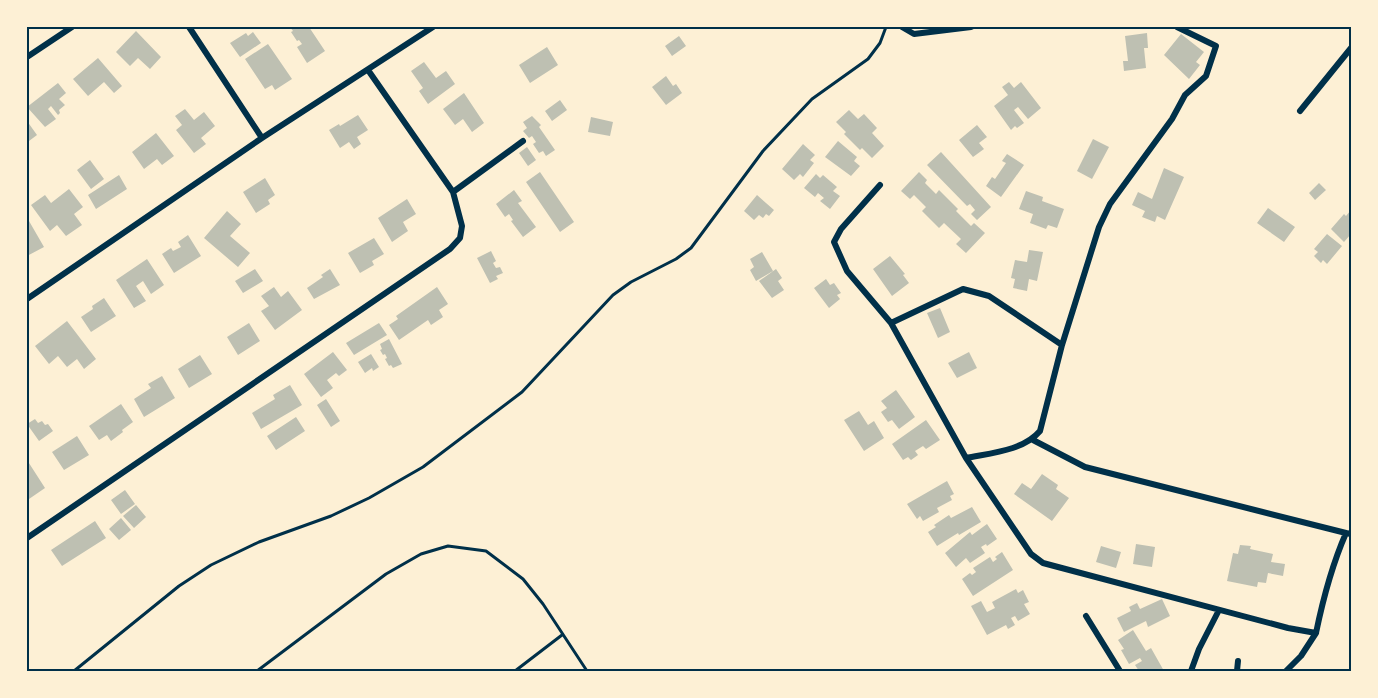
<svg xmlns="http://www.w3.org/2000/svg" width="1378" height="698" font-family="'Nunito Sans',sans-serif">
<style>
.building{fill:#bec0b2}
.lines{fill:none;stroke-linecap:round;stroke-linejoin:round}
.service{stroke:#003049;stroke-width:3}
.minor{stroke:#003049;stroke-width:6}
.neatline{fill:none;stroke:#003049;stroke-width:2}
</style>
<rect width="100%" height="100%" fill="#fdf0d5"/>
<path class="building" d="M290 27H309L325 51 307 63 297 47 302 44 299 40 297 41 291 32 293 31Z
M136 31 161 57 150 69 138 58 130 66 116 52Z
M253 32 261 43 240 57 230 43 246 33 248 36Z
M1147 33 1148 48H1144L1146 68 1124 71 1123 61H1128L1125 36Z
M1181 34 1204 52 1196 62 1200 65 1189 79 1164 55Z
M679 36 686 46 672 56 665 46Z
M268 44 292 79 275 90 272 85 265 89 245 59Z
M547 47 558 65 530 83 519 65Z
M98 58 122 86 114 93 104 82 88 96 73 79Z
M424 62 436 78 446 71 455 84 428 104 419 91 423 88 411 71Z
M666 76 673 86 676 84 682 93 666 105 652 87Z
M1009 82 1014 88 1021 82 1041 108 1028 119 1018 107 1014 110 1024 123 1017 128 1015 126 1011 130 994 106 1008 95 1002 87Z
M58 83 66 93 59 99 65 105 59 110 60 113 58 115 51 106 48 109 56 119 45 127 27 107Z
M464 93 484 123 472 132 463 119 455 125 443 109Z
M560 100 567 110 552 121 545 111Z
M185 109 194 120 204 112 215 126 201 138 206 144 194 153 176 130 182 125 175 116Z
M849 110 858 119 864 114 877 128 872 133 884 146 872 158 862 148 860 150 844 134 846 132 836 122Z
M358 115 368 130 357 137 361 144 354 149 349 142 340 148 329 130 339 124 340 126Z
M532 116 541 125 539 127 555 150 546 156 543 151 539 153 533 144 536 142 532 136 529 138 523 131 527 128 523 122Z
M591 117 613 122 610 136 588 132Z
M27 121 37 135 29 141 27 139Z
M977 125 987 137 979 143 984 149 973 157 959 140Z
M156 133 174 156 162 165 157 159 144 169 132 152Z
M1093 139 1109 147 1092 179 1077 171Z
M838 141 857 157 854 161 860 166 851 176 825 157Z
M803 144 815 155 810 160 814 163 803 177 800 174 794 180 782 169Z
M527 147 536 160 528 166 519 153Z
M941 152 991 207 977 220 971 214 975 210 970 204 967 206 927 165Z
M1007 154 1024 165 1001 197 986 186 992 177 995 179 1006 163 1002 161Z
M90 160 104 179 91 189 77 170Z
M1164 168 1184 177 1165 220 1157 216 1155 222 1142 217 1145 211 1132 205 1138 192 1152 199Z
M540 172 574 222 560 232 526 182Z
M919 172 927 180 925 183 936 194 939 190 958 209 956 211 971 226 974 223 985 233 966 253 956 244 961 239 944 223 939 228 922 211 926 207 914 195 910 199 901 191Z
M816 174 820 178 823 175 837 187 833 191 840 196 830 209 820 201 824 198 818 193 815 197 804 188Z
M119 175 127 189 96 209 88 195Z
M265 178 275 195 268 200 270 204 256 213 243 192Z
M1319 183 1326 190 1315 200 1309 193Z
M69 189 83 207 74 214 82 225 66 236 57 225 50 231 31 205 45 195 51 203Z
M514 190 522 201 518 203 536 227 523 237 511 221 513 220 509 214 505 217 496 204Z
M1026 191 1043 197 1042 201 1064 209 1057 228 1048 225 1046 229 1030 223 1033 214 1019 209Z
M757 195 774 210 769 216 766 214 763 218 759 215 754 220 744 211Z
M407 199 416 214 403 222 408 231 392 242 378 218Z
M1268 208 1295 227 1284 242 1257 223Z
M1351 210V234L1344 242 1331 229 1344 214 1346 216Z
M227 211 241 224 230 236 250 253 238 267 204 238Z
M29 221 44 247 27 256V222Z
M1327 234 1342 246 1327 264 1323 260 1321 263 1314 256 1318 252 1314 249Z
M188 235 201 256 174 273 162 254 171 248 173 251 181 247 178 242Z
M374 238 384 254 372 261 374 265 360 273 348 253Z
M1029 250 1043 252 1037 281 1029 279 1027 291 1013 288 1015 279 1011 278 1015 260 1027 262Z
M491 251 496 261 493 263 496 268 500 267 503 273 496 276 498 279 490 283 477 258Z
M762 252 773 271 756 281 750 270 754 267 750 259Z
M890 256 905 274 903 275 909 283 892 296 873 269Z
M147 259 164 285 151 294 143 281 136 286 146 301 134 308 116 280Z
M255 269 263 281 243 293 235 281Z
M330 269 340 285 314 299 307 288 323 277 321 275Z
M776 269 782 278 778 281 784 290 772 298 759 281Z
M826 279 830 285 834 283 841 293 837 295 840 299 829 308 814 288Z
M274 287 281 297 288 291 302 310 275 330 261 311 269 306 261 296Z
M437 287 448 304 439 310 443 317 431 325 428 320 399 340 389 325 398 319 396 316Z
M104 298 116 316 91 332 81 317 93 309 92 306Z
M940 308 950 332 938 338 927 313Z
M67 321 96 359 84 369 77 359 67 367 58 356 49 364 35 346Z
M249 323 260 341 238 355 227 337Z
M379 323 387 335 354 355 346 343Z
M389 339 402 364 393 368 391 365 389 366 385 359 387 358 385 354 383 355 380 350 382 349 380 344Z
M333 352 347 370 339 376 336 373 327 380 333 388 321 397 304 374Z
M969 352 977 368 957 378 948 363Z
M371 354 379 367 373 371 372 368 365 373 358 362Z
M200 355 212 374 189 388 178 369Z
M162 376 175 398 144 417 134 399 151 388 148 384Z
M290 385 302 405 261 429 252 413 275 399 273 395Z
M896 390 915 417 899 429 892 420 888 422 881 412 887 408 881 401Z
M326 399 340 421 331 427 317 405Z
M121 404 133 422 122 430 123 432 111 441 107 435 99 440 89 426Z
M859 411 868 425 874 421 884 438 864 451 844 420Z
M296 417 305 431 276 450 267 436Z
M35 419 38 423 42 421 45 425 48 424 53 431 39 441 27 424Z
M926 420 940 440 926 449 923 446 915 451 918 455 911 460 908 457 903 460 892 444Z
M77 436 89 455 64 470 52 452Z
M27 460 45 488 29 499 27 496Z
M1042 474 1058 485 1056 489 1069 498 1052 521 1014 494 1022 483 1031 489Z
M947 481 954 494 950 496 952 500 937 508 939 512 923 521 920 516 917 519 907 504Z
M125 490 135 504 121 514 111 500Z
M136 505 146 517 134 528 123 516Z
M972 507 981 522 959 535 958 533 937 546 928 532 936 527 934 525 949 515 951 518Z
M121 518 131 530 119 540 109 529Z
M95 521 106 538 62 566 51 550Z
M987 524 997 539 987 546 986 544 981 547 985 553 970 563 966 558 956 567 945 553 970 532 972 535Z
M1136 544 1155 547 1152 567 1133 564Z
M1240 545 1251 546 1250 549 1273 554 1271 562 1285 564 1283 576 1268 573 1266 583 1258 582 1257 587 1227 581 1233 553 1238 554Z
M1101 546 1121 552 1116 568 1096 562Z
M1002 552 1013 570 973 596 962 579 970 573 972 575 976 572 973 568 990 557 993 562 997 559 995 557Z
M1016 589 1018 593 1023 590 1029 602 1024 604 1030 614 1018 621 1015 616 1011 618 1015 625 1008 629 1006 625 987 635 971 606 981 601 987 612 995 608 992 602Z
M1162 599 1170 616 1148 627 1146 621 1124 632 1117 618 1131 611 1129 607 1137 603 1140 609Z
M1133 630 1146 651 1151 648 1164 671H1139L1135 665 1142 661 1140 658 1129 664 1121 650 1124 649 1118 640Z"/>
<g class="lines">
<path class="service" d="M74 671 179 586 211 565 259 542 331 516 369 498 423 467 522 392 613 295 631 282 676 259 691 248 763 151 812 99 868 59 880 43 886 27
M257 671 386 574 421 554 448 546 486 551 523 579 543 604 587 671
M515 671 562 635"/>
<path class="minor" d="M189 27 262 138
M902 27 914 34 971 27
M27 57 72 27
M1300 111 1351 48
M880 185 841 229 834 242 847 271 891 323 966 458 1031 554 1043 563 1058 567 1288 628 1316 633C1323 599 1332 565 1346 533L1351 534
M453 192 523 141
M27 299 262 138 433 27
M891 323 963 289 989 296 1062 345
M1033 440 1085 467 1346 533
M966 458C990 453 1023 451 1040 431L1062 345 1099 227 1110 204 1172 119 1185 95 1206 76 1216 46 1177 27
M27 538 450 249 460 238 462 226 453 192 368 70
M1086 616 1120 671
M1191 671 1199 649 1219 610
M1237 671 1238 661
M1286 671 1301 656 1316 633"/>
</g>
<rect width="1378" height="698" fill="none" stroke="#fdf0d5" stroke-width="57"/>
<rect x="28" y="28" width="1322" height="642" class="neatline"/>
</svg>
